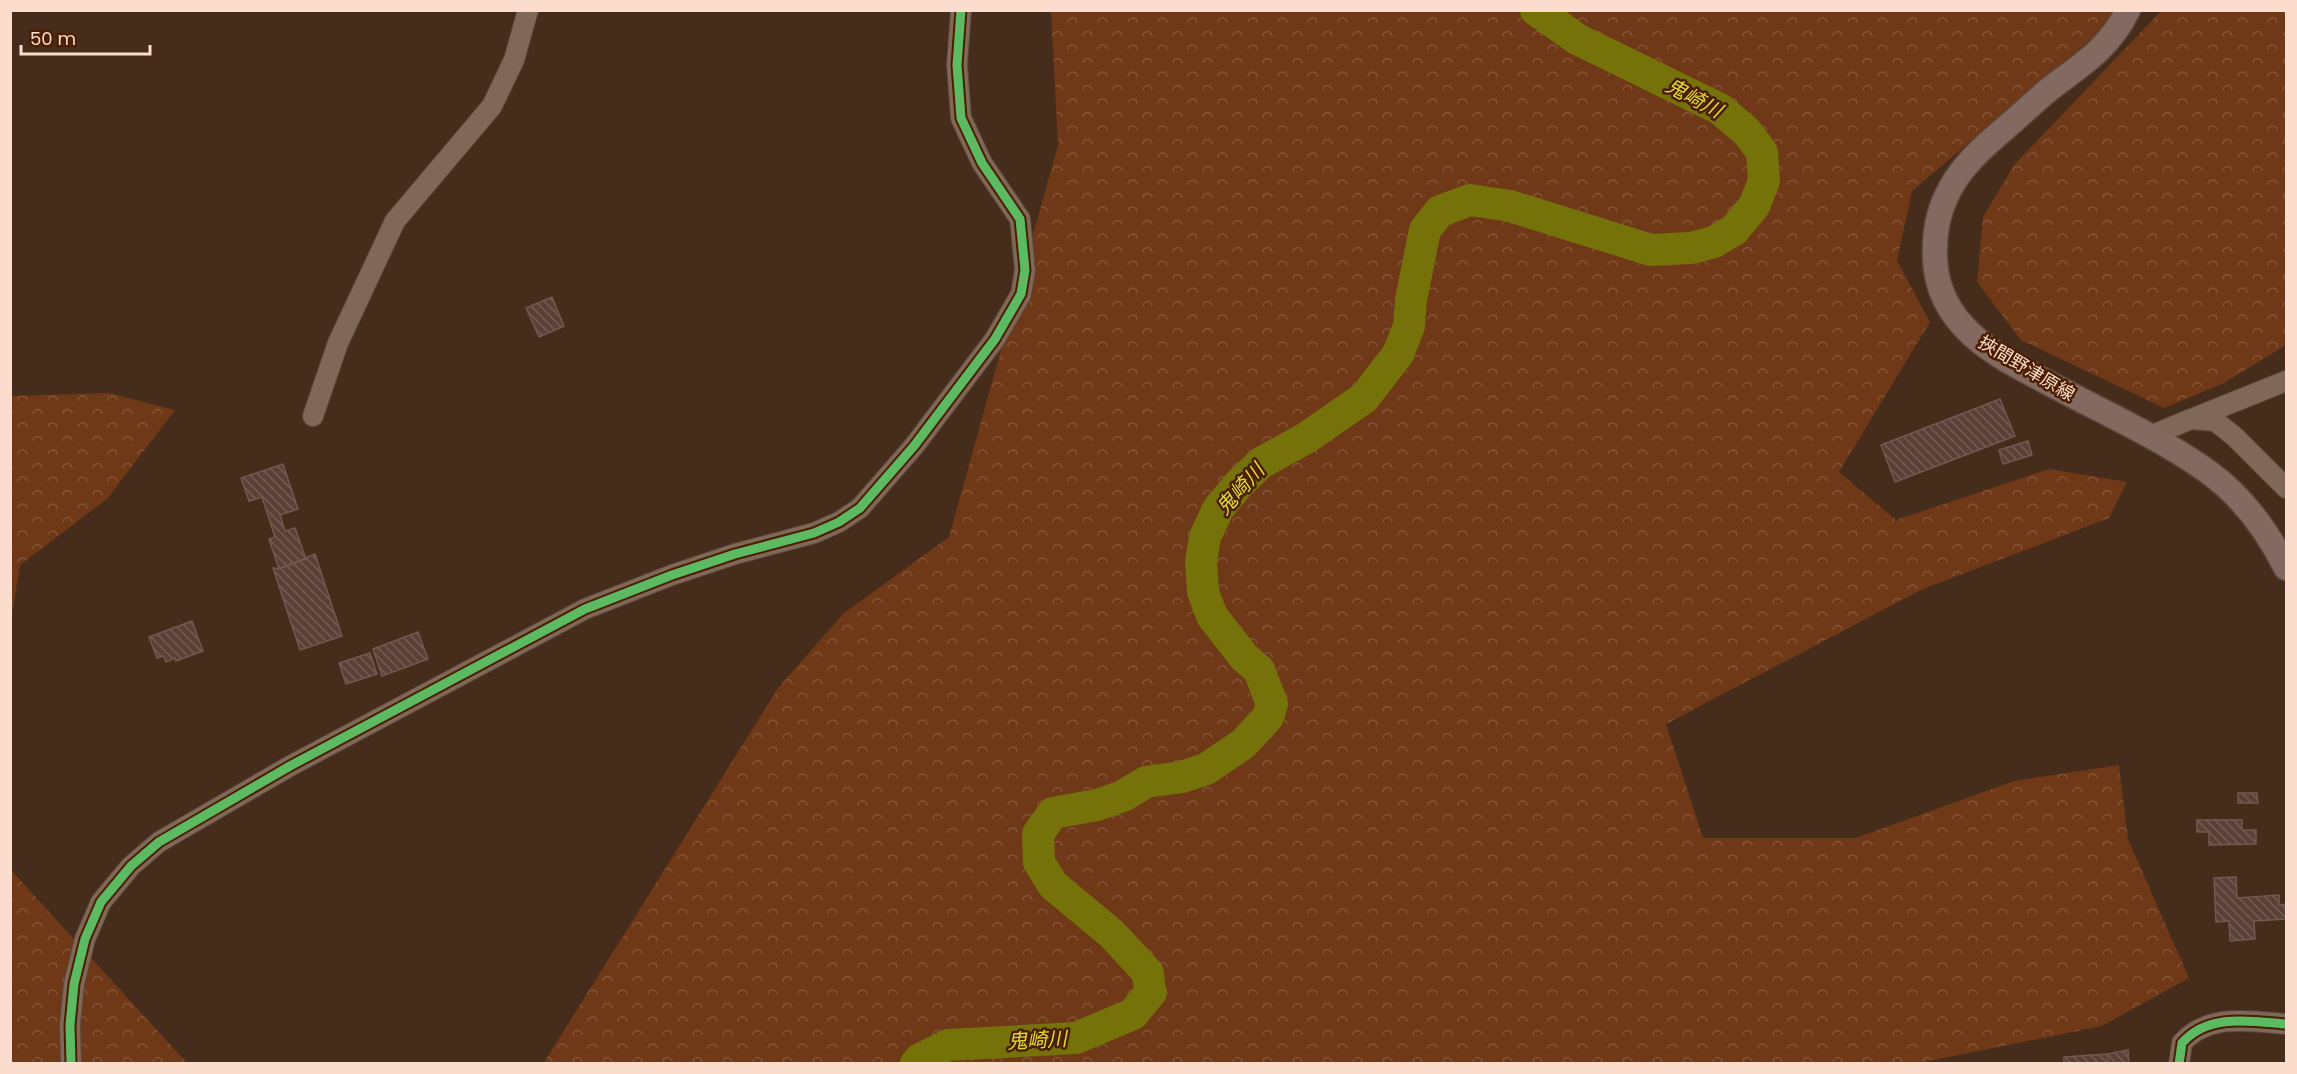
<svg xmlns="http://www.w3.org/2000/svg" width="2297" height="1074" font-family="Poppins,'Noto Sans JP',sans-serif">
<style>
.forest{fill:url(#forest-crowns)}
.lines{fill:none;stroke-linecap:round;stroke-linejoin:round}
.river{stroke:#75720a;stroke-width:32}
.building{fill:url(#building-back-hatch);stroke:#73584f;stroke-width:1.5}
.minor-casing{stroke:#5b473b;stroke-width:22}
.major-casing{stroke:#5b473b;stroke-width:27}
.minor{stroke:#806859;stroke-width:20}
.major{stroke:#846960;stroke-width:24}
.cycleway-casing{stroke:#4c1e00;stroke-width:13}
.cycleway{stroke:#5cba63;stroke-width:9}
.labels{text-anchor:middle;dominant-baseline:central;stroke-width:5;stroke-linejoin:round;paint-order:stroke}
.street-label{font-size:18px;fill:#fcddcd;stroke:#4c1e00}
.water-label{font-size:20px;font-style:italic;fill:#e0df2f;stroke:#4c1e00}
</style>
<defs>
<pattern id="forest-crowns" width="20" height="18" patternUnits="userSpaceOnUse" patternTransform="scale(1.5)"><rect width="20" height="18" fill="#6f3817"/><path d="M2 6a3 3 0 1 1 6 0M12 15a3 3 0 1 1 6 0" fill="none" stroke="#845438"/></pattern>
<pattern id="building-back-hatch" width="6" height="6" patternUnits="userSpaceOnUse" patternTransform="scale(1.5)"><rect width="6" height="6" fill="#5a4138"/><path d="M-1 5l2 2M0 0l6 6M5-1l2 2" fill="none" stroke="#735c54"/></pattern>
</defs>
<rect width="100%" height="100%" fill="#462c1b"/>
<path class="forest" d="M2162 10 2286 11V345L2224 383 2164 408 2021 340 1977 282 1983 217 2014 165Z
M1051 11H2113L2098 33 1912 191 1897 261 1930 322 1839 472 1896 520 2049 469 2127 482 2109 518 1923 589 1666 724 1703 838H1856L2014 781 2119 765 2128 839 2189 978 2102 1026 1919 1063 543 1064 778 688 844 613 949 537 1058 145Z
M109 393 175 410 107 499 20 565 11 620V396Z
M11 870 187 1063H11Z"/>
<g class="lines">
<path class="river" d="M916 1064 920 1059 948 1045 1076 1038 1133 1014 1151 992 1150 993 1148 973 1112 934 1053 885 1039 862 1038 834 1053 813 1097 805 1123 796 1146 782 1182 777 1206 769 1243 744 1268 717 1272 704 1259 670 1244 657 1212 616 1203 592 1201 562 1205 537 1218 509 1238 485 1261 463 1306 438 1364 398 1398 354 1409 326 1411 300 1425 230 1440 211 1470 200 1510 206 1651 250 1691 248 1714 242 1734 230 1754 206 1764 181 1762 152 1747 132 1720 109 1577 39 1536 10"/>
</g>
<path class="building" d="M552 297 564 326 539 337 526 308Z
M2000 399 2015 436 1895 482 1881 445Z
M2028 441 2032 455 2003 464 1999 450Z
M283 464 298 509 280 515 285 531 295 528 306 559 279 569 269 539 275 537 262 497 249 501 241 478Z
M315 554 342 636 300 650 273 568 279 569Z
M192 621 203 651 176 661 175 658 166 662 164 656 157 658 149 637Z
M418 632 428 659 382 676 373 649Z
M370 653 377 674 346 684 339 663Z
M2238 793H2257L2258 803H2238Z
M2197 820H2242V830H2256V844L2209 845V832H2197Z
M2236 877 2237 898 2279 895V905L2286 904V919L2254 921 2255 939 2230 941 2229 921 2216 922 2214 878Z
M2128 1050 2129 1064H2108L2107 1054Z
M2107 1054 2108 1064H2064V1057Z"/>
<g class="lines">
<defs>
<path id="minor" d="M313 416 338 343 395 221 492 106 514 60 528 10
M2194 418 2286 381
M2148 437 2191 419 2215 421 2235 437 2286 488
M71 1064 70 1025 74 984 85 939 101 902 131 866 159 842 290 766 585 609 672 575 735 554 814 533 839 522 860 508 914 446 995 339 1021 294 1025 270 1020 219 982 163 961 118 957 65 961 10
M2179 1064 2182 1043C2208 1013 2251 1021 2286 1024"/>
<path id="major" d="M2128 10C2111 45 2086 62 2056 84 2040 96 2026 110 2011 123 1986 145 1960 165 1946 197 1937 216 1934 237 1935 259 1938 331 2004 359 2060 389 2109 415 2162 439 2207 471 2242 496 2267 530 2286 568"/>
</defs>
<use href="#minor" class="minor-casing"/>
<use href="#major" class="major-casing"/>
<use href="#minor" class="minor"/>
<use href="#major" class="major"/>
<defs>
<path id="cycleway" d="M71 1064 70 1025 74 984 85 939 101 902 131 866 159 842 290 766 585 609 672 575 735 554 814 533 839 522 860 508 914 446 995 339 1021 294 1025 270 1020 219 982 163 961 118 957 65 961 10
M2179 1064 2182 1043C2208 1013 2251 1021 2286 1024"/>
</defs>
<use href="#cycleway" class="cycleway-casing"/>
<use href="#cycleway" class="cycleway"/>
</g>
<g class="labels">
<g class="street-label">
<text transform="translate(2027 368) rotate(31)">挾間野津原線</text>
</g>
<g class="water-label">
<text transform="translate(1694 98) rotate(28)">鬼崎川</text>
<text transform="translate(1240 489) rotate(-48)">鬼崎川</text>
<text transform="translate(1037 1040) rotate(-3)">鬼崎川</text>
</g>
</g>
<rect width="2297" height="1074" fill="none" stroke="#fcddcd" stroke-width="24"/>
<path d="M21 45v9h129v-9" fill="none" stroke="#fcddcd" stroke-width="3"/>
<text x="30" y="45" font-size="18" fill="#fcddcd" stroke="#4c1e00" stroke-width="4.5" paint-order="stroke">50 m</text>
</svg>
